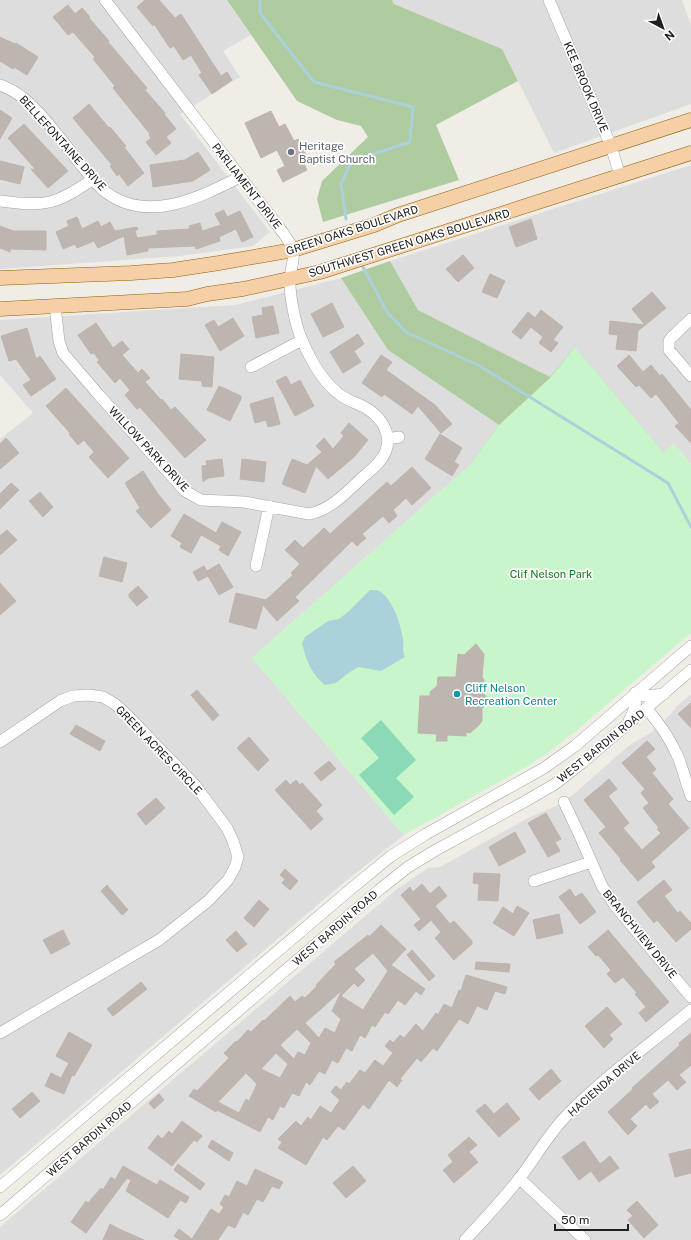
<svg xmlns="http://www.w3.org/2000/svg" width="691" height="1240" font-family="'Public Sans',sans-serif">
<style>
.residential{fill:#dedddd}
.forest{fill:#aecc9f}
.park{fill:#c8f6ca}
.pitch{fill:#8cd9b7}
.water{fill:#abd1da}
.lines{fill:none;stroke-linecap:round;stroke-linejoin:round}
.stream{stroke:#abd1da;stroke-width:3}
.building{fill:#bdb6b0;stroke:#c1b3ab;fill-rule:evenodd}
.minor-casing{stroke:#a4a4a4;stroke-width:12}
.major-casing{stroke:#915f0b;stroke-width:15}
.minor{stroke:#fff;stroke-width:11}
.major{stroke:#f5d0a7;stroke-width:14}
.worship-dot{fill:#6b7280;stroke:#fff;stroke-width:1.5}
.culture-dot{fill:#0f9aa8;stroke:#fff;stroke-width:1.5}
.labels{text-anchor:middle;dominant-baseline:central;stroke-width:3.5;stroke-linejoin:round;paint-order:stroke}
.street-label{font-size:11px;fill:#202020;stroke:#fff}
.worship-label{font-size:11px;fill:#5b616d;stroke:#fff;text-anchor:start}
.park-label{font-size:11px;fill:#147818;stroke:#fff}
.culture-label{font-size:11px;fill:#0d838f;stroke:#fff;text-anchor:start}
</style>
<rect width="100%" height="100%" fill="#f0ede7"/>
<path class="residential" d="M0 0H227L251 35 223 51 240 77 180 114 270 232 253 246 180 256 0 269Z
M392 0H682L691 25V104L554 153 502 49 394 4Z
M691 165V464L674 444 664 453 575 347 550 378 418 310 390 261Z
M341 278 388 350 499 425 470 465 252 658 404 835 342 884 0 1175V439L33 413 0 375V320L235 305Z
M691 694V1240H0V1227L397 889 428 868 440 867 530 817 554 807 573 795 601 770 631 744 649 734 670 715 676 707Z"/>
<path class="forest" d="M227 0H392L394 4 502 49 518 81 436 125 459 180 323 222 317 199 322 181 368 137 361 126 337 120 297 101Z
M390 261 418 310 550 377 575 347 664 453 470 465 499 425 388 350 341 278Z"/>
<path class="park" d="M575 347 664 453 674 444 691 464V633L576 731 549 752 526 767 404 835 252 658 470 465 499 425 550 378Z"/>
<path class="pitch" d="M381 720 416 760 396 778 414 797 394 815 359 775 379 758 361 738Z"/>
<path class="water" d="M370 590C373 590 377 590 379 591 392 597 401 625 403 639 404 645 402 651 405 657L381 671 358 667 347 674 336 683 325 685C311 674 306 660 302 643L305 637 328 621 339 619 349 611Z"/>
<g class="lines">
<path class="stream" d="M260 0V13L314 82 413 107 410 142 352 161 341 184 346 219
M363 267 387 312 406 332 480 366 668 483 691 527"/>
</g>
<path class="building" d="M145 0H159L175 18 181 14 221 76 227 72 232 80 212 94 199 75 202 73 191 55 183 60 174 46 170 48 154 24 153 26 137 7Z
M68 5 75 14 82 8 90 17 89 18 109 41 108 42 147 88 145 90 165 113 164 114 176 129 166 137 171 143 156 155 146 142 151 138 149 135 150 134 113 88 115 86 93 59 95 57 73 32 68 35 53 17Z
M0 37 15 44 16 43 38 57 27 75 14 67 13 69 0 61Z
M89 104 109 128 110 127 126 146 124 147 144 173 128 186 119 174 117 176 110 166 112 165 73 118Z
M0 110 12 118 0 139Z
M271 111 279 127 285 124 294 141 298 139 306 155 301 158 307 170 283 182 277 170 285 166 277 150 261 158 245 123Z
M24 124 68 171 48 188 31 169 36 170 8 138Z
M198 152 210 170 193 181 153 187 150 165 185 160Z
M0 161 24 167 20 184 0 179Z
M224 210 227 217 240 211 253 237 242 242 236 229 219 237 220 241 196 249 195 246 148 248V251L127 255 124 236 98 248 94 241 77 248 75 244 63 249 56 232 69 226 67 221 77 217 82 229 98 221 101 227 110 222 115 231 137 227 138 229 135 231 137 238 157 235V231L190 229 189 226 200 223 202 231 221 225 215 214Z
M531 219 537 239 516 247 509 227Z
M0 226 14 231H46V250L10 249V252L0 248Z
M463 255 474 268 458 282 446 269Z
M490 274 505 281 497 298 482 292Z
M652 292 666 308 638 331 636 351 616 349 618 335 609 334 610 321 645 325 632 309Z
M332 303 344 327 323 337 311 314Z
M273 306 279 333 256 338 252 317 263 315 262 308Z
M541 310 563 327 553 340 558 343 551 352 539 343 543 337 531 327 521 339 512 332 528 312 535 318Z
M233 318 244 336 220 351 205 325 214 320 218 327Z
M96 323 113 348 122 341 129 349 122 355 138 373 142 369 150 378 145 382 161 400 162 399 171 410 175 407 206 440 185 458 140 407 137 409 125 395 130 390 120 378 115 383 97 362 99 360 94 353 91 354 78 335Z
M27 328 36 359 40 356 56 379 31 396 23 385 31 380 16 359 9 361 1 336Z
M358 334 364 344 354 351 361 362 343 373 330 352Z
M181 354 214 357 212 387 202 386V381L179 379Z
M381 355 392 362 386 370 435 405 452 424 441 433 418 406 412 414 384 394 382 397 362 383Z
M629 355 643 372 651 365 660 376 662 374 691 410V443L675 426 679 423 656 394 651 398 639 385 636 387 617 366Z
M286 376 291 385 300 380 314 406 295 416 276 381Z
M219 386 241 396V399L230 421 207 410Z
M66 388 129 458 108 478 89 457 94 452 84 440 78 445 69 434 70 433 46 406Z
M273 397 280 424 268 427 266 420 255 423 250 404Z
M349 423 368 440 354 457 328 479 316 466 305 493 282 484 292 459 307 465 322 452 316 446 324 438 333 449 344 436 341 433Z
M440 434 462 448 454 462 459 465 452 476 425 459Z
M6 438 19 453 0 469V444Z
M222 459 224 476 208 478 203 482 202 466 207 465 206 461Z
M242 459 266 462 264 482 240 479Z
M412 467 431 488 412 505 406 498 393 510 397 516 389 523 383 516 362 534 366 538 357 546 352 541 295 597 299 601 277 621 263 605 256 629 229 622 236 593 266 600 293 575 291 573 300 564 285 550 295 540 303 548 324 528 330 534 387 482 391 486Z
M143 471 158 494 171 510 151 528 136 511 140 508 125 483Z
M11 483 19 490 0 509V494Z
M40 492 53 507 43 517 29 501Z
M184 514 216 533 222 522 241 532 228 556 219 550 221 546 201 535 191 553 180 547 182 543 171 536Z
M7 530 17 540 0 555V536Z
M104 557 127 563 122 582 99 576Z
M219 564 233 587 219 595 208 576 198 581 193 572 204 566 207 571Z
M0 583 16 601 0 615Z
M138 586 148 597 137 606 129 597V594Z
M476 644 484 654 482 677 484 680 483 693 490 701 482 708V721L479 725 470 733 466 732V736L447 735V741H436L437 734 418 733 420 696H430V692L437 686 438 677H456L458 654 464 655Z
M197 690 219 715 213 721 191 695Z
M691 703V728L678 714Z
M76 725 105 741 100 751 70 734Z
M249 737 269 760 258 771 237 748Z
M647 741 655 749 646 757 656 769 652 773 673 799 668 804 689 828 651 862 655 867 638 881 620 860 621 859 599 833 606 827 584 800 609 779 617 789 608 796 629 823 623 828 642 850 661 833 657 829 659 828 643 808 649 803 641 793 645 789 622 763Z
M329 761 336 769 321 781 314 773Z
M286 780 290 785 296 780 300 785 302 783 322 805 316 811 323 819 311 830 275 790Z
M156 798 165 808 146 825 137 814Z
M546 813 561 839 555 842 560 851 548 857 528 823Z
M515 832 526 852 499 866 489 847Z
M285 869 298 881 290 890 282 883 285 879 280 875Z
M474 873 500 874 498 901 478 900 479 884 473 883Z
M664 880 672 890 664 896 678 913 680 911 691 923V929L676 942 657 920 654 923 637 902Z
M422 884 430 894 439 886 447 896 435 906 450 924 454 921 472 941V944L454 960 435 938 441 932 431 920 419 931 414 925 421 919 401 895 410 887 413 892Z
M107 885 128 910 122 915 101 891Z
M570 889 575 897 582 893 596 912 580 924 559 897Z
M259 900 269 909 254 927 244 918Z
M517 906 529 913 514 936 493 923 503 907 513 914Z
M559 914 563 933 537 939 533 920Z
M381 925 406 949 391 965 425 989 421 995 416 991 405 1005 398 1000 388 1014 385 1012 375 1027 372 1025 365 1038 360 1035 352 1051 346 1048 338 1063 332 1060 325 1074 319 1071 310 1085 306 1082 299 1096 292 1093 284 1108 280 1106 273 1120 268 1117 260 1132 217 1110 216 1112 189 1096 194 1089 197 1091 229 1058 224 1053 236 1041 237 1042 248 1030 251 1032 263 1020 264 1021 290 996 295 1002 302 996 305 998 317 986 316 985 336 964 334 962 368 935 369 937ZM373 953 388 971 363 1010 341 996 354 983 358 987 365 980 354 969ZM342 990 332 1011 341 1019 335 1033 325 1028 319 1038 305 1023ZM297 1029 311 1043 305 1055 298 1052 294 1059 280 1045ZM276 1053 288 1064 280 1078 261 1069ZM246 1073 257 1084 249 1101 246 1099 239 1113 218 1102Z
M63 930 70 944 51 954 43 940Z
M608 930 669 1002 646 1022 639 1013 646 1007 635 994 637 993 623 977 615 983 607 974 611 970 598 955 596 956 588 947Z
M236 931 247 944 237 952 226 940Z
M412 950 435 976 429 981 407 955Z
M476 962 510 964 509 972 475 969Z
M466 975 507 987 505 994 495 991 487 1010 477 1006 468 1024 459 1019 437 1051 433 1048 421 1062 417 1058 400 1079 402 1080 397 1087 389 1080 369 1109 363 1104 344 1130 338 1126 327 1140 323 1137 306 1165 278 1148 282 1142 278 1139 296 1121 301 1126 308 1117 311 1120 320 1106 331 1113 340 1100 331 1092 336 1086 341 1090 347 1082 349 1084 360 1070 365 1073 375 1060 383 1066 393 1053 385 1046 390 1040 393 1043 400 1035 404 1038 416 1024 423 1031 436 1013 438 1015 444 1004 452 1008 459 990 461 991Z
M141 982 147 989 113 1016 107 1009Z
M607 1007 622 1024 609 1035 613 1039 604 1048 585 1026Z
M69 1032 92 1045 74 1076 72 1075 64 1094 45 1086 51 1073 61 1078 69 1063 56 1056Z
M691 1033V1065L679 1075 686 1082 677 1090 668 1080 652 1094 659 1102 650 1109 646 1104 630 1119 637 1126 628 1135 608 1112 633 1089 632 1088 680 1045 679 1043Z
M551 1069 561 1081 539 1100 529 1089Z
M32 1092 40 1101 20 1118 12 1109Z
M159 1094 164 1100 154 1109 149 1103Z
M507 1103 520 1119 499 1137 476 1111 485 1104 494 1114Z
M182 1121 202 1136 197 1142 194 1140 172 1166 148 1148 158 1135 162 1139 169 1131 172 1134Z
M469 1137 477 1145 469 1152 478 1162 454 1183 443 1170 453 1162 448 1155Z
M212 1140 233 1153 229 1161 208 1147Z
M584 1141 600 1164 610 1156 619 1168 599 1182 591 1171 579 1180 562 1157Z
M691 1149V1173L675 1177 669 1154Z
M178 1164 205 1184 200 1190 174 1170Z
M123 1166 157 1185 160 1180 189 1197 186 1203 180 1200 168 1218 126 1191 131 1180 127 1178 86 1233 71 1222 86 1201 88 1203 101 1188 103 1190 111 1177 115 1180Z
M353 1166 366 1181 346 1198 333 1183Z
M255 1169 283 1182 279 1189 272 1186 263 1202 257 1199 248 1215 243 1212 235 1228 228 1225 218 1240H180L174 1236 179 1229 192 1239 211 1209 219 1214 224 1207 220 1204 225 1195 229 1197 237 1181 247 1186Z
M637 1201 658 1225 644 1238 628 1220 633 1216 627 1210Z
M110 1224 117 1228 144 1240H103Z"/>
<g class="lines">
<defs>
<path id="minor" d="M549 0 611 146 620 176
M0 85C20 92 33 106 47 122 59 136 70 150 81 165 88 173 95 183 103 190 146 225 198 198 240 177
M0 201C45 207 56 205 93 179
M55 306 59 341 63 353 98 394 185 491 201 500 244 502 309 514C331 510 348 491 364 476 369 472 375 467 379 462 396 443 386 420 366 408 358 403 347 401 339 394 322 381 310 359 302 340 295 325 289 293 290 277 291 270 295 256 293 250 292 245 287 239 284 234L105 0
M691 319 672 337 669 341V350L691 376
M251 367 302 340
M388 439 399 437
M256 566 269 506
M647 709C659 723 670 738 678 757 683 769 686 783 691 796
M629 721C634 711 637 704 635 693L645 696 664 694
M0 742 60 701 73 696 88 695 103 697 115 704 128 716 195 785 227 828 233 841 238 857 235 867 228 880 208 901 159 940 0 1033
M564 802 580 836 602 886 616 907 691 997
M534 881 591 862
M519 1178 585 1240
M0 1187 352 888 391 856 426 834 544 768 575 746 691 646
M0 1215 379 890 408 867 436 850 524 802 555 784 582 763 691 670
M465 1240C484 1220 502 1200 519 1179 535 1158 548 1135 566 1116 604 1077 649 1045 691 1010"/>
<path id="major" d="M0 278 131 273 173 270 219 263 293 250 374 225 398 215 691 120
M0 309 187 299 207 294 243 289 320 272 691 153"/>
</defs>
<use href="#minor" class="minor-casing"/>
<use href="#major" class="major-casing"/>
<use href="#minor" class="minor"/>
<use href="#major" class="major"/>
</g>
<circle class="worship-dot" cx="291" cy="152" r="4"/>
<circle class="culture-dot" cx="457" cy="694" r="4"/>
<g class="labels">
<g class="street-label">
<text transform="translate(586 87) rotate(67)">KEE BROOK DRIVE</text>
<text transform="translate(63 143) rotate(48)">BELLEFONTAINE DRIVE</text>
<text transform="translate(247 186) rotate(52)">PARLIAMENT DRIVE</text>
<text transform="translate(352 230) rotate(-18)">GREEN OAKS BOULEVARD</text>
<text transform="translate(409 243) rotate(-17)">SOUTHWEST GREEN OAKS BOULEVARD</text>
<text transform="translate(149 449) rotate(47)">WILLOW PARK DRIVE</text>
<text transform="translate(601 746) rotate(-39)">WEST BARDIN ROAD</text>
<text transform="translate(159 750) rotate(46)">GREEN ACRES CIRCLE</text>
<text transform="translate(335 928) rotate(-41)">WEST BARDIN ROAD</text>
<text transform="translate(640 934) rotate(51)">BRANCHVIEW DRIVE</text>
<text transform="translate(604 1084) rotate(-41)">HACIENDA DRIVE</text>
<text transform="translate(89 1139) rotate(-41)">WEST BARDIN ROAD</text>
</g>
<g class="worship-label">
<text x="299" y="146">Heritage<tspan x="299" dy="13">Baptist Church</tspan></text>
</g>
<g class="park-label">
<text x="551" y="574">Clif Nelson Park</text>
</g>
<g class="culture-label">
<text x="465" y="688">Cliff Nelson<tspan x="465" dy="13">Recreation Center</tspan></text>
</g>
</g>
<g transform="translate(663 28) rotate(139)" stroke="#ffffff" stroke-width="3" paint-order="stroke">
<path d="M0-3L7 15L0 10L-7 15Z" fill="#202020"/>
<text y="-6" font-size="11" font-weight="bold" text-anchor="middle" fill="#202020">N</text>
</g>
<path d="M555 1224v6h73v-6" fill="none" stroke="#202020" stroke-width="2"/>
<text x="561" y="1224" font-size="12" fill="#202020" stroke="#ffffff" stroke-width="3" paint-order="stroke">50 m</text>
</svg>
